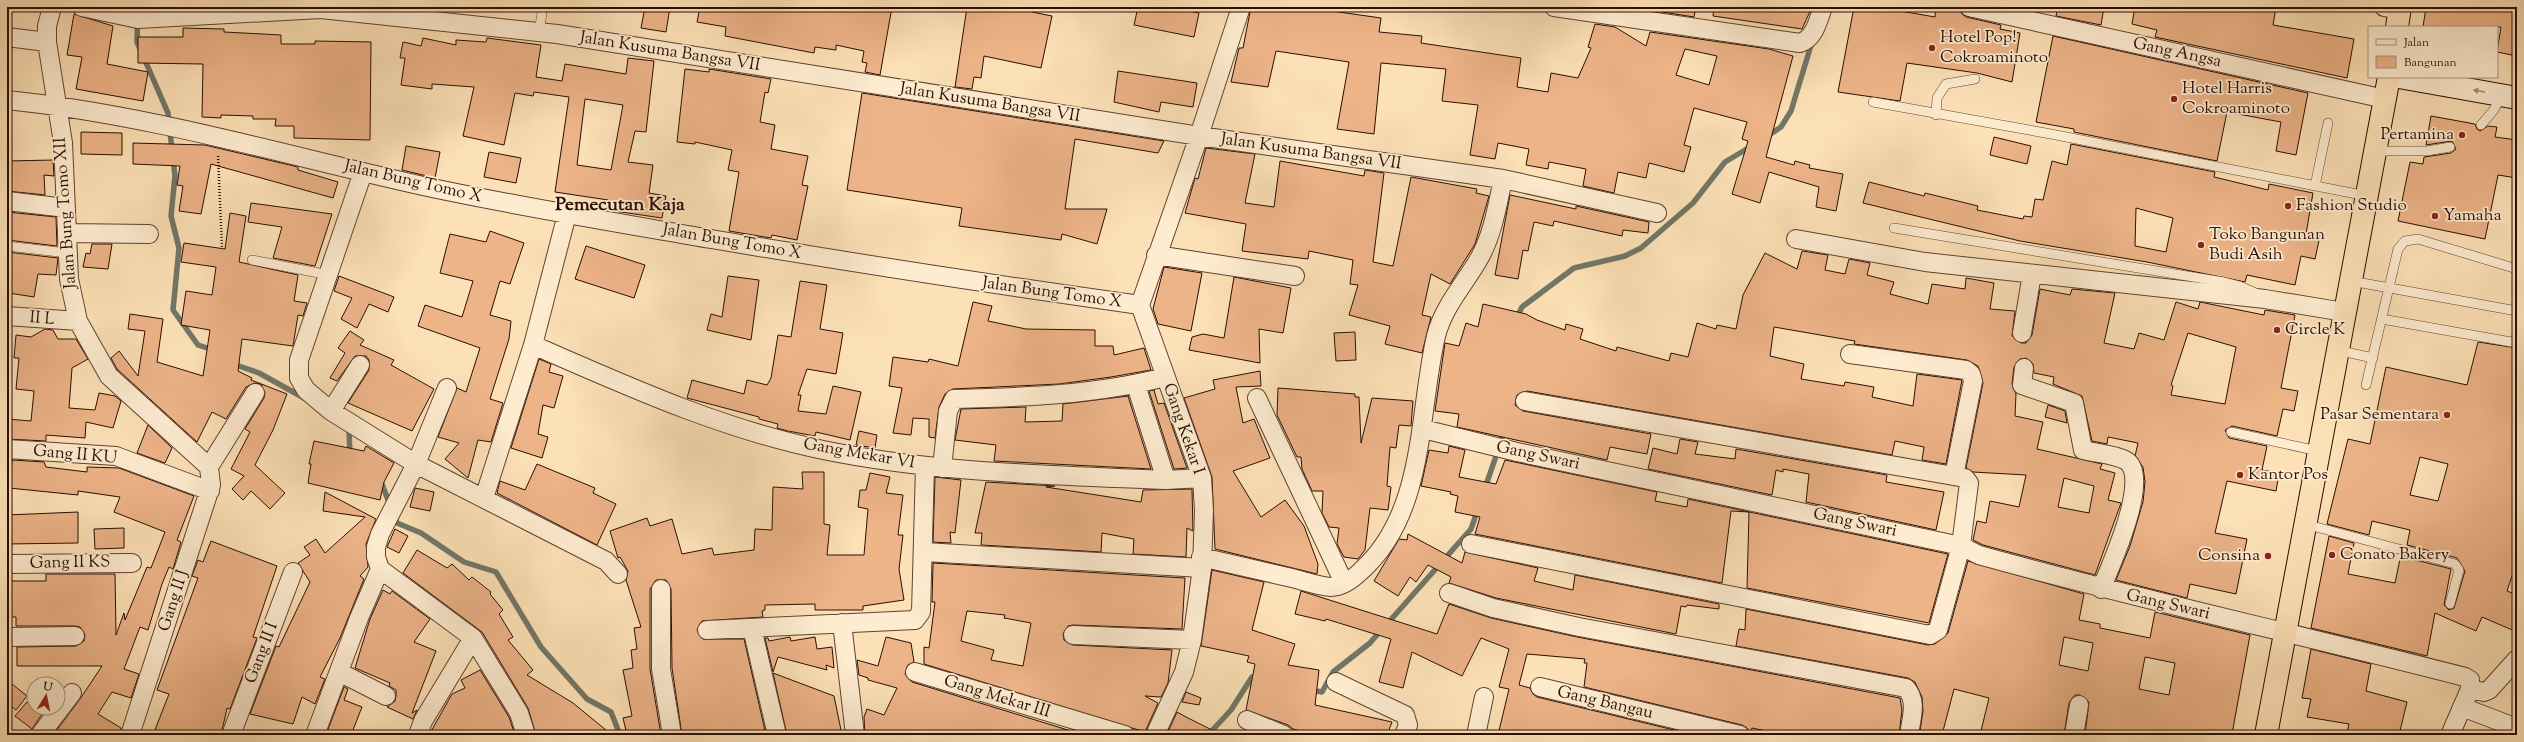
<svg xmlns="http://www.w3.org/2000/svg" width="2524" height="742" font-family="'Sorts Mill Goudy',serif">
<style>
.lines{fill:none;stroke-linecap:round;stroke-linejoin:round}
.stream{stroke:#717768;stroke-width:5.5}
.building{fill:#edb488;stroke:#2b0d03;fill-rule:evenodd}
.lane-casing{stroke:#604230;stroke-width:10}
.street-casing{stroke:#604230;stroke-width:20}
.secondary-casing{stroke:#2b0d03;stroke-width:24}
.highway-casing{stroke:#2b0d03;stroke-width:24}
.path{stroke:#2b0d03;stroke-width:2.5;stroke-dasharray:1 2;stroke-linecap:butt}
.lane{stroke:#feecd0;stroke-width:9}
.street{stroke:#feecd0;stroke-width:18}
.secondary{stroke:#feecd0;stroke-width:22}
.highway{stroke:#fde1b6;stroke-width:22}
.oneway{fill:#9f8874}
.poi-dot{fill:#8f2418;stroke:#feecd0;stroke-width:1.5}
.labels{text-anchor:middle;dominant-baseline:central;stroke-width:3.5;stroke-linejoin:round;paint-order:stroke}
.poi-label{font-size:17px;fill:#2b0d03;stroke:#feecd0;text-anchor:start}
.street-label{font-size:17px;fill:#2b0d03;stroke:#feecd0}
.quarter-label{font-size:19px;font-weight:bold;fill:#2b0d03;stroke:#feecd0}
</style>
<rect width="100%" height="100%" fill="#fde1b6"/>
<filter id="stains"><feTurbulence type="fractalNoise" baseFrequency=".005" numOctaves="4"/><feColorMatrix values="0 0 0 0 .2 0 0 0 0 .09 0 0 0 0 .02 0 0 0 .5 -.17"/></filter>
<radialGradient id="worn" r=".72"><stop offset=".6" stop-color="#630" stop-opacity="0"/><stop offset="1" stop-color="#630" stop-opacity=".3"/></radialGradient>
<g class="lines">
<path class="stream" d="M138 7 137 42 168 113 172 150
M1766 137 1781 127 1791 111 1812 42
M173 159 175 176 171 216 179 248 173 310 198 345 213 350
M1516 319 1522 307 1574 268 1625 256 1641 248 1693 203 1725 162 1750 147
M233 364 259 373 304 398
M347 428 349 431 350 454
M378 482 382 484 390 505
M1485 488 1505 430
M394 515 397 523 421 533 464 562 496 572 541 647 587 699 611 712 620 735
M1387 624 1471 529 1478 509
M1310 690 1322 692 1333 672 1370 643 1381 630
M1208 735 1231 710 1252 677 1258 679"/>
</g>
<path class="building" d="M645 7H670L666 32 641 28Z
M700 7H892L880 75 865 72 867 63 862 62 864 51 836 45V50L815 47 814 53 725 36 726 27 697 22Z
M967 7H1033L1032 12 1052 16 1041 68 984 56 981 78 974 77 972 89 955 87Z
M1138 7H1168L1199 13 1194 37 1134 25Z
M1251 7H1304L1381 18 1379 32 1422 36 1421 43 1521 58 1517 87 1548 92 1551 73 1578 78 1591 48 1588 47 1595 24 1615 27 1646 46 1650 32 1769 49 1793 56 1766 157 1794 165 1795 161 1810 165 1809 168 1843 174 1836 211 1816 207 1819 187 1769 172 1760 203 1732 194 1748 141 1742 139 1747 122 1694 108 1684 145 1691 147 1684 172 1649 163 1646 178 1618 172 1614 193 1583 186 1586 169 1549 162 1548 169 1526 165 1529 149 1498 143 1495 159 1470 155 1478 105 1442 101 1446 69 1381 63 1374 134 1337 129 1349 62 1276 51 1268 87 1231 82 1239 48H1243ZM1685 49 1717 56 1709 85 1676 75Z
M1657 7H1696L1694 17 1656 11Z
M1714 7H1812L1802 29 1713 16Z
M1854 7H1877L1935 17 1936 7H1959L1962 14 1966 17 2001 25 2000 29 2020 33 2012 82 1977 73 1907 63 1900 101 1838 92Z
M2058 7H2104L2101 25 2056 16Z
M2135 7H2276L2273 25 2354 39 2347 78 2155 37 2157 30 2132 24Z
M2426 7H2517V56L2497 52 2501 27H2423Z
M74 14 113 26 107 64 148 72 143 101 76 89 82 57 67 55Z
M183 28 224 29V32L281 35V44H315V41L371 42 370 140 294 138V126H275L276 119H253V116L221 115V118L202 117 203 64 138 63V37H183Z
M2053 36 2308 93 2296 155 2276 151 2281 122 2227 112 2217 161 2074 132V129L2036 122Z
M423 38 456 45V40L486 42 487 38 541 45 536 77 562 81 565 64 626 74 628 58 654 61 646 132 635 131 628 162 653 165 649 193 666 196 662 218 607 210 608 200 555 192 569 97 534 92 533 96 515 93 504 145 463 136 474 87 432 84V89L401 85 405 58H400L403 42 421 46ZM585 99 623 105 611 170 577 165Z
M685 69 709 72V69L771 79 768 93 765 92 760 122 775 125 771 149 808 156 802 185 808 186 797 240 772 235 771 238 729 231 739 172 728 170 732 150 695 142V144L677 142Z
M1118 71 1197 83 1193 107 1161 102 1159 112 1114 102Z
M862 93 1164 141 1158 153 1075 139 1065 209H1107L1097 244 1062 234 1061 240 959 226 962 208 847 190Z
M2431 116 2475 124 2477 129 2480 131 2488 126 2497 127 2495 137 2517 140V178L2498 175 2485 239 2398 221 2410 162 2423 164 2424 157 2451 153 2456 149 2452 141 2426 145Z
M81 132 122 133V155L81 154Z
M1994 137 2031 146 2027 164 1990 155Z
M133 143 205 145 298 167V170L338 182 333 198 211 164 201 214 179 211 183 186 177 185 180 166 133 164Z
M2071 144 2215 172 2214 177 2268 190 2269 184 2313 193 2306 234 2320 236 2315 259 2301 256 2295 285 2247 275 2245 282 2147 262 2020 241 1863 203 1869 182 1924 196 1925 193 1978 206 1977 210 2023 219 2024 216 2032 217 2035 199 2043 200 2052 161 2067 165ZM2136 208 2173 218 2166 252 2135 246Z
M406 146 440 152 435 178 402 170Z
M1206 148 1255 154 1245 203 1274 207 1280 161 1364 176 1365 170 1384 173 1373 262 1393 266 1411 177 1477 189 1476 193 1489 196 1475 244 1450 284 1431 274 1422 315 1431 317 1422 353 1385 344 1390 326 1349 315 1358 285 1350 284 1353 260 1309 251 1308 259 1242 251 1246 224 1185 213 1195 178 1198 179Z
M489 152 521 158 516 183 484 177Z
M53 160 54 176 44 175 45 195 7 191V161Z
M1510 195 1576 209V206L1649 222 1648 233 1623 230 1622 236 1554 221 1553 226 1534 222 1528 251 1523 250 1518 279 1495 275Z
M251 203 332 214 315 266 273 258 282 227 248 222Z
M7 212 56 217 57 246 7 240Z
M230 213 246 216 239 262 298 275 294 301 307 303 303 316 298 315 293 346 242 339 238 371 252 378 251 380 287 394 273 430 255 465 285 493 270 509 251 491 243 500 232 489 244 476 231 469 250 432 245 429 264 398 265 393 261 384 255 383 246 387 226 419 212 412 197 442 117 369 111 358 119 351 138 376 145 331 128 329 130 314 163 319 157 362 203 376 210 330 181 325 186 291 212 295 216 267 181 262 184 243 225 249Z
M490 231 524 243 510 284 500 281 490 315 511 321 509 339 490 399 503 403 491 442 478 440 468 478 445 459 459 443 438 437 457 388 466 392 480 348 418 326 425 305 462 317 473 281 440 273 450 234 486 242Z
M92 244H112L108 269 83 267 86 253 90 254Z
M586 246 645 265 634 298 575 279Z
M1802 251 1828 255 1825 270 1845 274 1849 259 1870 263 1867 275 1894 282 1890 294 1928 304 1932 284 1965 289 1966 278 1994 283 1990 309 2015 311 2012 336 2021 343H2026L2032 335 2040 289 2070 295 2072 289 2115 293 2104 343 2134 349 2139 333 2164 340 2176 302 2198 309 2200 302 2264 315 2265 310 2295 315 2281 388 2298 391 2294 411 2283 409 2277 436 2232 426 2225 430 2229 438 2267 446 2262 470 2279 473 2276 491 2227 481 2215 533 2247 539 2236 594 2190 584 2187 598 2116 580 2130 546 2143 502 2145 482 2143 467 2135 456 2138 443 2108 437 2107 444 2092 441 2082 396 2053 384 2054 377 2034 373 2033 364 2026 358 2020 359 2014 367 2012 384 2016 394 2015 416 2043 422 2037 449 2102 464 2100 469 2115 473 2108 500 2121 503 2095 575 1983 545 1973 540 1977 521 1986 523 1990 501 2019 507 2026 475 1973 472 1966 468 1983 383 1978 366 1967 360 1854 344 1855 341 1774 327 1770 356 1804 364 1801 379 1844 386 1845 382 1874 387 1872 397 1913 406 1917 374 1962 380 1946 464 1922 460 1924 447 1895 441 1892 455 1527 391 1517 395 1515 405 1523 411 1651 434 1647 454 1610 447 1607 460 1457 427 1459 414 1435 411 1445 343 1459 346 1466 323 1478 327 1483 304 1526 314 1537 320 1565 330 1566 324 1583 329 1580 339 1616 351 1617 347 1669 361 1671 353 1688 357 1697 323 1716 329 1717 325 1736 329 1743 295 1765 253 1797 269ZM2188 333 2236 347 2225 404 2171 395 2173 386 2171 385ZM2064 478 2094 486 2089 513 2058 507Z
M7 252 58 258 56 275 38 274 34 297 9 293 12 271H7Z
M1164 267 1202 273 1191 331 1158 324 1153 309Z
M339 276 394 297 388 312 369 304 357 328 341 319 352 298 334 291Z
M728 276 759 280 751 340 707 330 711 314 722 317Z
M1234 277 1291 288 1283 333 1259 329 1260 363 1189 350 1192 337 1203 334 1224 338Z
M800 281 827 285 820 329 843 333 836 374 807 369 798 395H801L798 411 826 414 833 386 861 392 850 440 816 432 815 436 788 431 777 428 778 424 759 419V417L687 398 692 380 744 394 747 380 767 385 771 378 778 335 791 337Z
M973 302 992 306 988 321 1026 329 1095 330V346H1113L1114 355 1144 348 1151 370 1111 377 1059 384 953 389 945 394 939 407 935 438 929 437V419L913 418 911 435 893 433 902 388 889 386 893 357 928 362 929 359 958 366Z
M45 329 53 330 58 339H76L88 359 72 368 69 408 95 410 99 393 115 396 121 401 113 428 86 422 85 438 46 435V441L7 439V419L31 421 34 391 16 389 19 358H14L16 335 31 337Z
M350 331 364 340 360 345 394 360 391 365 434 389 412 431 348 403 369 370V360L366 356H355L337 381 330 378 345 353 338 348Z
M1355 332 1356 360 1336 361 1334 333Z
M2478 342 2517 348V561L2507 591 2517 595V632L2482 617 2476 631 2435 613 2427 656 2311 628 2329 536 2354 543 2348 574 2395 583 2400 559 2404 560V557L2451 569 2444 605 2449 610 2454 608 2465 571 2457 558 2407 545 2410 530 2372 521 2369 535 2327 524 2348 439 2370 444 2386 367 2467 385ZM2420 457 2448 464 2438 501 2410 495Z
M539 359 551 364 549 372 563 376 554 408 543 405 538 434 548 437 542 458 511 448Z
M1260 371 1261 386 1236 387 1243 423 1254 419 1270 458 1233 471 1261 517 1285 500 1304 526 1318 564 1317 574 1215 549 1212 477 1184 398 1215 389 1213 380Z
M1278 388 1355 394V397H1359L1361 443 1372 398 1413 401 1411 426 1399 425 1396 448 1390 447 1387 486 1391 487 1388 510 1370 508 1365 550 1358 559 1344 557 1337 544 1339 528 1329 527 1322 513 1323 491H1312L1302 469 1301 457H1297L1277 415Z
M1154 390 1158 404 1164 403 1187 468 1174 469 1149 391Z
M1128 396 1151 469 994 461 996 445 955 440 961 409 1026 407 1025 422 1062 421 1063 404Z
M2048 405 2065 411 2067 423 2045 417Z
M148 425 172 448 165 463 137 453Z
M859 431 877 435 875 448 856 445Z
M1680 439 1698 442 1695 454 1735 459 1736 449 1887 475 1886 482 1944 492 1936 530 1806 502 1809 474 1783 469V472L1776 470 1772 495 1648 469 1653 448 1677 454Z
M314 441 364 451 366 446 394 463 384 482 380 500 308 483 311 464H309Z
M1449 446 1465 450 1459 477 1496 484 1505 460 1657 492 1655 501 1687 507 1688 499 1948 554 1929 623 1747 588 1749 512 1731 511 1722 583 1475 534 1480 517 1455 512 1458 496 1450 494 1451 492 1421 486 1429 450 1448 453Z
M12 460 44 462 46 467 87 472V467L119 468 194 496 177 540 181 542 173 569 169 567 162 584 148 630 140 627 124 669 139 674 131 698 112 692 98 714 121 728 120 735H53L80 699 102 666H17V647L76 646 84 641 85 635 80 627 75 626H16V617H7V581H46V574H115L116 635 124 613 125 620 147 567 151 568 165 532 114 512 120 497 78 491V495L9 488Z
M537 464 595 488 593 493 616 504 597 545 497 493 500 481 525 490Z
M802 472H824V524L830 525 827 555H864L868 509 858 507 860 490H866L870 473 890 477 886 493 903 495 898 535H903L899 569 904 600 863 606V610H815V604L765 605V610L762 611 763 617 702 621 697 630 703 639H744L766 735H682L672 668 671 589 666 580H656L650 589V669L661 735H627L623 718 632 716 623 670 633 668 631 650 637 649 634 628 641 627 626 580 628 571 620 557 618 558 610 531 647 518 650 526 672 519 682 554 712 548 714 555 754 550 755 529 772 530 773 487 803 489Z
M935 477 961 480 955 533 950 532 951 543 933 542Z
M986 482 1055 486 1046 487 1141 502 1143 490 1192 489 1193 531 1187 528 1186 557 1133 554 1134 539 1102 533 1101 552 981 545 982 533H975Z
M415 488 434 492 430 511 410 507Z
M325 492 376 519 366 544 368 567 360 576 364 579 340 638 320 677 325 679 315 704 302 697 293 724 250 714 276 646 279 647 310 582 298 563 310 555 304 547 316 539 325 553 365 517 323 511Z
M78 512V543L7 544V515Z
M124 528V548L95 549 94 529Z
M395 529 408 536 399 553 387 547Z
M1408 534 1462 563 1465 552 1538 568 1534 581 1573 590 1575 575 1719 604V609L1687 605 1686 607 1681 606 1676 634 1496 598 1449 583 1451 577 1428 565 1416 582 1410 577 1398 596 1374 581 1399 539 1407 540Z
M211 541 277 566 253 637 257 638 230 709 227 708 221 735H153L169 694 157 690 198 578 192 576 198 560 203 562Z
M417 550 447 568 452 564 469 580 472 577 491 592 490 594 503 610 499 614 513 637 508 640 533 670 527 675 573 703 612 735H536L528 708 482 632 403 573Z
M1968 561 2084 594 2079 620 2100 624V628L2150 638 2155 612 2250 635 2232 734 2210 730 2209 735H2085L2089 702 2080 695H2075L2069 703 2064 735H1980L1989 698 1954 689 1942 735H1936L1920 731 1923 711 1922 697 1915 682 1908 678 1736 646 1739 629 1745 630 1746 609 1928 645 1935 644 1948 633ZM2064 637 2093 643 2088 671 2059 665ZM2145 657 2175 663 2169 695 2139 689Z
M933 563 1185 578 1182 629 1073 625 1068 626 1063 634 1064 640 1073 645 1172 650 1168 683 1161 697 1145 696 1158 703 1145 732 924 664V647L929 648 935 602H932ZM967 611 1005 615 1004 618 1031 623 1023 666 991 660 994 650 961 641Z
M1212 570 1264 582 1252 630 1295 644 1288 665 1319 670 1315 705 1392 722 1387 735H1328L1309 731V733L1293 729 1288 725 1246 710 1255 664 1247 662 1249 656 1201 646Z
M383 590 390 594 392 591 430 619 414 642 436 651 412 713 417 710 413 719 387 707 395 701 396 696V690L389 686 390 683 355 668 370 619Z
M1301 591 1437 634 1449 604 1491 618 1577 637 1900 698 1902 710 1899 735H1786L1752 728 1750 735 1747 728 1742 725 1584 687 1587 663H1584L1585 659 1527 654 1519 685 1530 688 1533 694 1537 697 1695 735H1498L1509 689 1499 687 1509 649 1481 638 1462 676 1412 652 1403 688 1379 682 1391 639 1326 619 1325 621 1295 614Z
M790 637 791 641 815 637 817 649 832 647 834 668 826 665 827 670 778 657 773 672 765 638H768L769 641Z
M886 637 911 643 914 662 908 665 905 674 912 682 1084 735H865L864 717 867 709 884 715 897 688 868 680V678L859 675 857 660 878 666Z
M2311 649 2371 664 2366 691 2407 702 2399 735H2360L2347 732 2349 724 2307 717 2311 699 2302 698Z
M480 670 509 717 515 735H429L452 694 465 688 461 680Z
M773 673 834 696 842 735H787Z
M7 680 27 696 16 710 7 703Z
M344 687 348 689 344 700 362 707 351 735 327 732Z
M1186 692 1201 698 1199 705 1182 702Z
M27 702 42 714 32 729 15 716Z
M1177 712 1188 718 1222 735H1183L1169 730 1167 734Z"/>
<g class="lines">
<defs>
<path id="lane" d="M539 32 543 7
M1873 102 2051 134 2367 196
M1936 115 1937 98 1946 84 1975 79
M2481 125 2493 111 2502 95
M2375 151H2427L2450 147
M2315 186 2328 123
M1894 228 2224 282 2240 286 2258 294
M7 246 67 253
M252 260 329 275
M2351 281 2517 311
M2382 319 2511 342 2517 340
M2337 350 2373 358
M2366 385 2398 249 2405 241 2418 239 2517 269
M2231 432 2318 451
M2305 524 2455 564 2459 570 2450 604"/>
<path id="street" d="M52 7 47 26V42L63 143 69 279 78 321 109 376 209 467
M82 7 138 19 321 9 557 34 1199 136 1503 179 1657 213
M1554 7 1800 43C1815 38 1818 20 1823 7
M1969 7 2385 99
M2384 7 2400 10
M7 37 47 42
M7 100C154 115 294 158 437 189 528 208 619 223 711 239 854 263 996 285 1140 305
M363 172 299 360V378L306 390 331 411 416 464 606 561 618 574
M7 201 66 208
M67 233 149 234
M1796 239 1925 262 2265 299 2344 312
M1156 255 1295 276
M1140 305 1199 136 1241 7
M7 316 78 321
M2022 333 2032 274
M533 345C627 386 721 429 823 450 935 473 1051 475 1166 480L1202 478
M1850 354 1966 370 1971 374 1973 381 1954 476
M2024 368 2022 385 2074 403 2083 450C2095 453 2113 454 2125 460 2153 474 2110 567 2101 589
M1136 385 1166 480
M447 388 416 464 380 534 376 547V557L380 569 473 638 519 713 526 735
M1257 398 1344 583
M331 411 360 365
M1423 429 1517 452 1961 546 1979 555C2140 600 2303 635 2465 677L2470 680V689L2450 735
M7 449 116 456 210 491
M209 467 255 393
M942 468 948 411 954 399C1025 397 1096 395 1165 377
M484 498 533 345 567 214
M1471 544 1930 635 1938 630 1961 546 1969 483 1965 478 1525 401
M924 552 1202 568 1204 510 1202 478 1140 305
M1201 557C1231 564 1262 571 1292 578 1304 581 1318 586 1331 587 1342 587 1354 578 1362 570 1426 512 1418 413 1436 336 1444 305 1465 284 1480 257 1493 233 1497 207 1503 179
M7 564 132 563
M661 589V669L672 735
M1449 593 1493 608 1579 627 1906 688C1918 701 1911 719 1909 735
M842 623 855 735
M752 628 777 735
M707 630 915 620 921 612 925 466
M1073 635 1192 640
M7 637 75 636
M339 672 386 696
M915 672 1125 735
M1336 682 1405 715 1408 725 1404 735
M1540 687 1740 735
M2470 689 2484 692 2489 690 2517 659
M2462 707 2517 728
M1247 720 1284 735
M40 735 72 693
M130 735 211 485 209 467
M231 735 293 572
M315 735 359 618 380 569
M418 735 423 721 473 638
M1155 735 1184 672 1192 640 1202 568
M1476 735 1484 697
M2074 735 2079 705"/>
<path id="secondary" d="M2399 77 2517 98"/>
<path id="highway" d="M2397 27 2400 7
M2266 735 2389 77"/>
</defs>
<use href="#lane" class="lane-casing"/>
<use href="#street" class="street-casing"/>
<use href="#secondary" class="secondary-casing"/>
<use href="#highway" class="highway-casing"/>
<path class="path" d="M218 156 222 247"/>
<use href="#lane" class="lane"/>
<use href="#street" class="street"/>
<use href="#secondary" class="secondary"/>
<use href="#highway" class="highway"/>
</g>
<defs><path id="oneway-solid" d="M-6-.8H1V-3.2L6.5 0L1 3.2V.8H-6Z"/></defs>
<use class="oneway" href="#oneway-solid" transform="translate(2479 91) rotate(-170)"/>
<g class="poi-dot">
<circle cx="1932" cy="48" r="4"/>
<circle cx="2174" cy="99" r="4"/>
<circle cx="2462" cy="135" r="4"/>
<circle cx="2288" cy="206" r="4"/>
<circle cx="2435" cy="216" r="4"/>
<circle cx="2201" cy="245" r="4"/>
<circle cx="2277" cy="330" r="4"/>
<circle cx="2447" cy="415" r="4"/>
<circle cx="2240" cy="475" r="4"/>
<circle cx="2332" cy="555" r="4"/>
<circle cx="2268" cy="556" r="4"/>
</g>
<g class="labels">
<g class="poi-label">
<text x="1940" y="38">Hotel Pop!<tspan x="1940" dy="20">Cokroaminoto</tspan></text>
<text x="2182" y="89">Hotel Harris<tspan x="2182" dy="20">Cokroaminoto</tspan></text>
<text x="2454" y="135" text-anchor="end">Pertamina</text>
<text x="2296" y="206">Fashion Studio</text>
<text x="2443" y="216">Yamaha</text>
<text x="2209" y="235">Toko Bangunan<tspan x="2209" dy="20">Budi Asih</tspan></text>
<text x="2285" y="330">Circle K</text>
<text x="2439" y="415" text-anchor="end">Pasar Sementara</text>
<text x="2248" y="475">Kantor Pos</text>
<text x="2340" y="555">Conato Bakery</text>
<text x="2260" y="556" text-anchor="end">Consina</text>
</g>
<g class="street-label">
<text transform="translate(670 52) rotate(9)">Jalan Kusuma Bangsa VII</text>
<text transform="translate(2177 53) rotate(12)">Gang Angsa</text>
<text transform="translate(990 103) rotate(9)">Jalan Kusuma Bangsa VII</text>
<text transform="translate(1311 152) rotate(8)">Jalan Kusuma Bangsa VII</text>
<text transform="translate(413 182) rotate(13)">Jalan Bung Tomo X</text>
<text transform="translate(66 213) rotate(-94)">Jalan Bung Tomo XII</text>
<text transform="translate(732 242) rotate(10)">Jalan Bung Tomo X</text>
<text transform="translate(1052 293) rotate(8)">Jalan Bung Tomo X</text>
<text transform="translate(42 319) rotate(4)">II L</text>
<text transform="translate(1183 429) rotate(71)">Gang Kekar I</text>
<text transform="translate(859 454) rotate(10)">Gang Mekar VI</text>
<text transform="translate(75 455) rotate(5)">Gang II KU</text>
<text transform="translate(1538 456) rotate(12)">Gang Swari</text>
<text transform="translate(1855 523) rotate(12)">Gang Swari</text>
<text transform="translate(70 563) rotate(-1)">Gang II KS</text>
<text transform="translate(174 601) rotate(-72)">Gang II J</text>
<text transform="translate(2168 605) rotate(13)">Gang Swari</text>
<text transform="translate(262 653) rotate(-69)">Gang II I</text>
<text transform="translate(997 697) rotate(17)">Gang Mekar III</text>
<text transform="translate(1605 703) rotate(13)">Gang Bangau</text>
</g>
<g class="quarter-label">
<text x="620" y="205">Pemecutan Kaja</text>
</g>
</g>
<rect width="2524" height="742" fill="none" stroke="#fde1b6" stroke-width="24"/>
<rect x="8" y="8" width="2508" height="726" fill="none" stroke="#2b0d03" stroke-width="2"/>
<rect x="12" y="12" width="2500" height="718" fill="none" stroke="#2b0d03"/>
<rect x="2368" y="26" width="130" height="52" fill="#feecd0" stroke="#aa937e"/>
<rect x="2376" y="39" width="20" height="6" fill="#feecd0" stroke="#aa937e"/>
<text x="2404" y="46" font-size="12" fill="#2b0d03">Jalan</text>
<rect x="2376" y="56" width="20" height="12" fill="#edb488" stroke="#aa937e"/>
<text x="2404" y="66" font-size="12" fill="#2b0d03">Bangunan</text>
<g transform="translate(46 696) rotate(10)"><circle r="19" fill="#feecd0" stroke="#aa937e"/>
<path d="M0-3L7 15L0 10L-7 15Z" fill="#8f2418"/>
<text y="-6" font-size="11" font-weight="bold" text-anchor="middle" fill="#2b0d03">U</text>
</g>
<rect width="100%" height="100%" filter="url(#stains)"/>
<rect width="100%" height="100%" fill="url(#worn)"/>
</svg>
